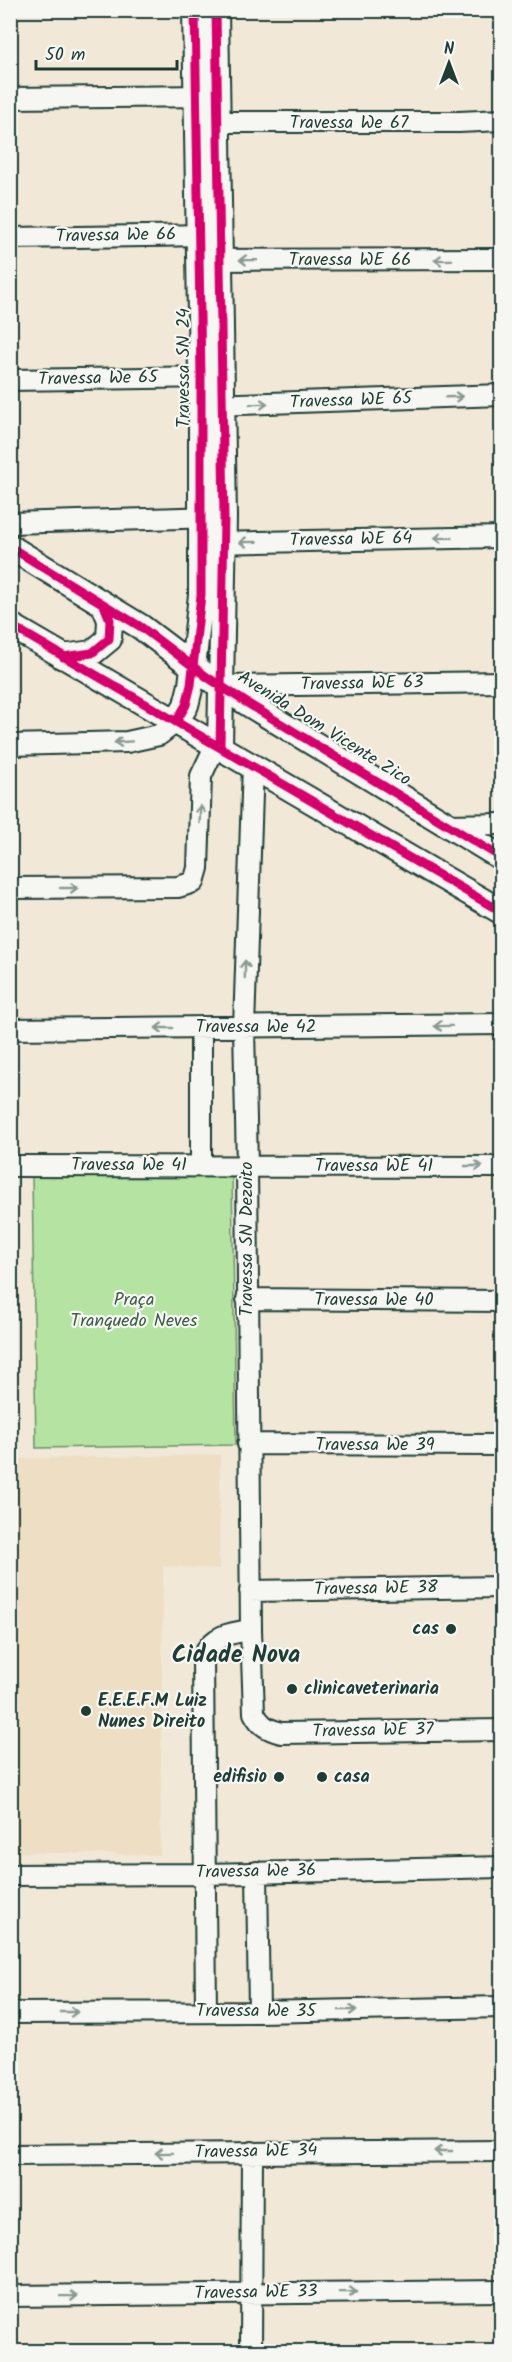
<svg xmlns="http://www.w3.org/2000/svg" width="512" height="2362" font-family="Kalam,sans-serif">
<style>
.built{fill:#eddec4}
.green{fill:#b5e3a2;stroke:#6a906b;stroke-width:1.5}
.lines{fill:none;stroke-linecap:round;stroke-linejoin:round}
.minor-casing{stroke:#1f3d34;stroke-width:24}
.major-casing{stroke:#1f3d34;stroke-width:28}
.minor{stroke:#f6f6f2;stroke-width:20}
.major{stroke:#f6f6f2;stroke-width:24}
.cycleway-casing{stroke:#f6f6f2;stroke-width:13}
.cycleway{stroke:#d6006c;stroke-width:9}
.oneway{stroke:#8a9a93}
.poi-dot{fill:#1f3d34;stroke:#f6f6f2;stroke-width:2}
.labels{text-anchor:middle;dominant-baseline:central;stroke-width:4.5;stroke-linejoin:round;paint-order:stroke}
.street-label{font-size:18px;fill:#1f3d34;stroke:#f6f6f2}
.park-label{font-size:18px;fill:#3d5e4a;stroke:#f6f6f2}
.poi-label{font-size:18px;font-weight:bold;fill:#1f3d34;stroke:#f6f6f2;text-anchor:start}
.district-label{font-size:24px;font-weight:bold;fill:#1f3d34;stroke:#f6f6f2}
</style>
<rect width="100%" height="100%" fill="#f1e8d7"/>
<filter id="ink" filterUnits="userSpaceOnUse"><feTurbulence type="fractalNoise" baseFrequency=".0167" numOctaves="2"/><feDisplacementMap in="SourceGraphic" scale="12" xChannelSelector="R" yChannelSelector="G"/><feConvolveMatrix kernelMatrix="1 2 1 2 8 2 1 2 1" color-interpolation-filters="sRGB"/></filter>
<g filter="url(#ink)">
<path class="built" d="M220 1455 219 1569 163 1566 160 1855 11 1852V1459Z"/>
<path class="green" d="M232 1174 236 1445 36 1448 32 1176Z"/>
<g class="lines">
<defs>
<path id="minor" d="M10 98 211 96
M205 122H459L502 120
M10 238 212 235
M207 260 502 259
M10 380 215 377
M210 405 502 395
M10 523 216 517
M210 543 502 537
M222 686 502 682
M10 745 127 742 159 735 176 722
M253 765 244 1027 247 1166 251 1630 254 1713C261 1726 267 1729 281 1733L502 1730
M448 825 502 824
M10 888 178 887 194 882 198 868 201 776 211 755 220 747
M10 1029 502 1024
M201 1165V1028
M10 1166 502 1167
M247 1299 502 1301
M248 1444 502 1445
M250 1591 502 1587
M257 1872 259 2012
M10 1875 205 1874 502 1867
M206 2011 203 1656C213 1635 229 1633 251 1630
M10 2013 259 2012 502 2007
M10 2155 502 2151
M10 2296 502 2291
M251 2352 252 2152"/>
<path id="major" d="M216 10 224 517 220 747
M10 547 141 627 207 677 247 703 502 858
M10 625 502 912
M63 657 92 653 109 639 110 620 104 605
M176 722 186 705 191 685 201 595V377L195 10"/>
</defs>
<use href="#minor" class="minor-casing"/>
<use href="#major" class="major-casing"/>
<use href="#minor" class="minor"/>
<use href="#major" class="major"/>
<defs>
<path id="cycleway" d="M216 10 224 517 220 747
M10 547 141 627 207 677 247 703 502 858
M10 625 502 912
M63 657 92 653 109 639 110 620 104 605
M176 722 186 705 191 685 201 595V377L195 10"/>
</defs>
<use href="#cycleway" class="cycleway-casing"/>
<use href="#cycleway" class="cycleway"/>
</g>
<defs><path id="oneway-shaft" d="M-6 0H5M1.5-3L5.5 0L1.5 3" fill="none" stroke-width="1.6" stroke-linecap="round" stroke-linejoin="round" transform="scale(1.5)"/></defs>
<g class="oneway">
<use href="#oneway-shaft" transform="translate(248 260) rotate(-179)"/>
<use href="#oneway-shaft" transform="translate(443 260) rotate(179)"/>
<use href="#oneway-shaft" transform="translate(454 397) rotate(-2)"/>
<use href="#oneway-shaft" transform="translate(259 404) rotate(-2)"/>
<use href="#oneway-shaft" transform="translate(443 538) rotate(179)"/>
<use href="#oneway-shaft" transform="translate(248 542) rotate(179)"/>
<use href="#oneway-shaft" transform="translate(123 742) rotate(176)"/>
<use href="#oneway-shaft" transform="translate(200 814) rotate(-88)"/>
<use href="#oneway-shaft" transform="translate(69 888)"/>
<use href="#oneway-shaft" transform="translate(245 969) rotate(-89)"/>
<use href="#oneway-shaft" transform="translate(443 1026) rotate(179)"/>
<use href="#oneway-shaft" transform="translate(164 1028) rotate(180)"/>
<use href="#oneway-shaft" transform="translate(474 1166)"/>
<use href="#oneway-shaft" transform="translate(348 2010) rotate(-1)"/>
<use href="#oneway-shaft" transform="translate(69 2012)"/>
<use href="#oneway-shaft" transform="translate(443 2151) rotate(180)"/>
<use href="#oneway-shaft" transform="translate(164 2153) rotate(179)"/>
<use href="#oneway-shaft" transform="translate(348 2292) rotate(-1)"/>
<use href="#oneway-shaft" transform="translate(69 2296) rotate(-1)"/>
</g>
</g>
<g class="poi-dot">
<circle cx="451" cy="1629" r="6"/>
<circle cx="292" cy="1689" r="6"/>
<circle cx="86" cy="1711" r="6"/>
<circle cx="279" cy="1777" r="6"/>
<circle cx="322" cy="1777" r="6"/>
</g>
<g class="labels">
<g class="street-label">
<text x="349" y="123">Travessa We 67</text>
<text transform="translate(116 236) rotate(-1)">Travessa We 66</text>
<text x="350" y="260">Travessa WE 66</text>
<text transform="translate(184 368) rotate(-90)">Travessa SN 24</text>
<text transform="translate(98 379) rotate(-1)">Travessa We 65</text>
<text transform="translate(351 401) rotate(-2)">Travessa WE 65</text>
<text transform="translate(351 540) rotate(-1)">Travessa WE 64</text>
<text transform="translate(362 684) rotate(-1)">Travessa WE 63</text>
<text transform="translate(324 729) rotate(32)">Avenida Dom Vicente Zico</text>
<text x="256" y="1027">Travessa We 42</text>
<text x="129" y="1165">Travessa We 41</text>
<text x="374" y="1166">Travessa WE 41</text>
<text transform="translate(247 1239) rotate(-90)">Travessa SN Dezoito</text>
<text x="374" y="1300">Travessa We 40</text>
<text x="375" y="1445">Travessa We 39</text>
<text transform="translate(376 1589) rotate(-1)">Travessa WE 38</text>
<text transform="translate(373 1731) rotate(-1)">Travessa WE 37</text>
<text transform="translate(256 1872) rotate(-1)">Travessa We 36</text>
<text x="256" y="2011">Travessa We 35</text>
<text transform="translate(256 2152) rotate(-1)">Travessa WE 34</text>
<text transform="translate(256 2293) rotate(-1)">Travessa WE 33</text>
</g>
<g class="park-label">
<text x="134" y="1300">Praça<tspan x="134" dy="21">Tranquedo Neves</tspan></text>
</g>
<g class="poi-label">
<text x="439" y="1629" text-anchor="end">cas</text>
<text x="304" y="1689">clinicaveterinaria</text>
<text x="98" y="1701">E.E.E.F.M Luiz<tspan x="98" dy="21">Nunes Direito</tspan></text>
<text x="267" y="1777" text-anchor="end">edifisio</text>
<text x="334" y="1777">casa</text>
</g>
<g class="district-label">
<text x="236" y="1655">Cidade Nova</text>
</g>
</g>
<rect width="512" height="2362" fill="none" stroke="#f6f6f2" stroke-width="36"/>
<rect x="18" y="18" width="476" height="2326" fill="none" stroke="#1f3d34" stroke-width="2" filter="url(#ink)"/>
<g transform="translate(449 63)" stroke="#f6f6f2" stroke-width="4.5" paint-order="stroke">
<path d="M0-4.5L10 22L0 15L-10 22Z" fill="#1f3d34"/>
<text y="-9" font-size="16" font-weight="bold" text-anchor="middle" fill="#1f3d34">N</text>
</g>
<path d="M36 60v9h141v-9" fill="none" stroke="#1f3d34" stroke-width="3"/>
<text x="45" y="60" font-size="18" fill="#1f3d34" stroke="#f6f6f2" stroke-width="4.5" paint-order="stroke">50 m</text>
</svg>
